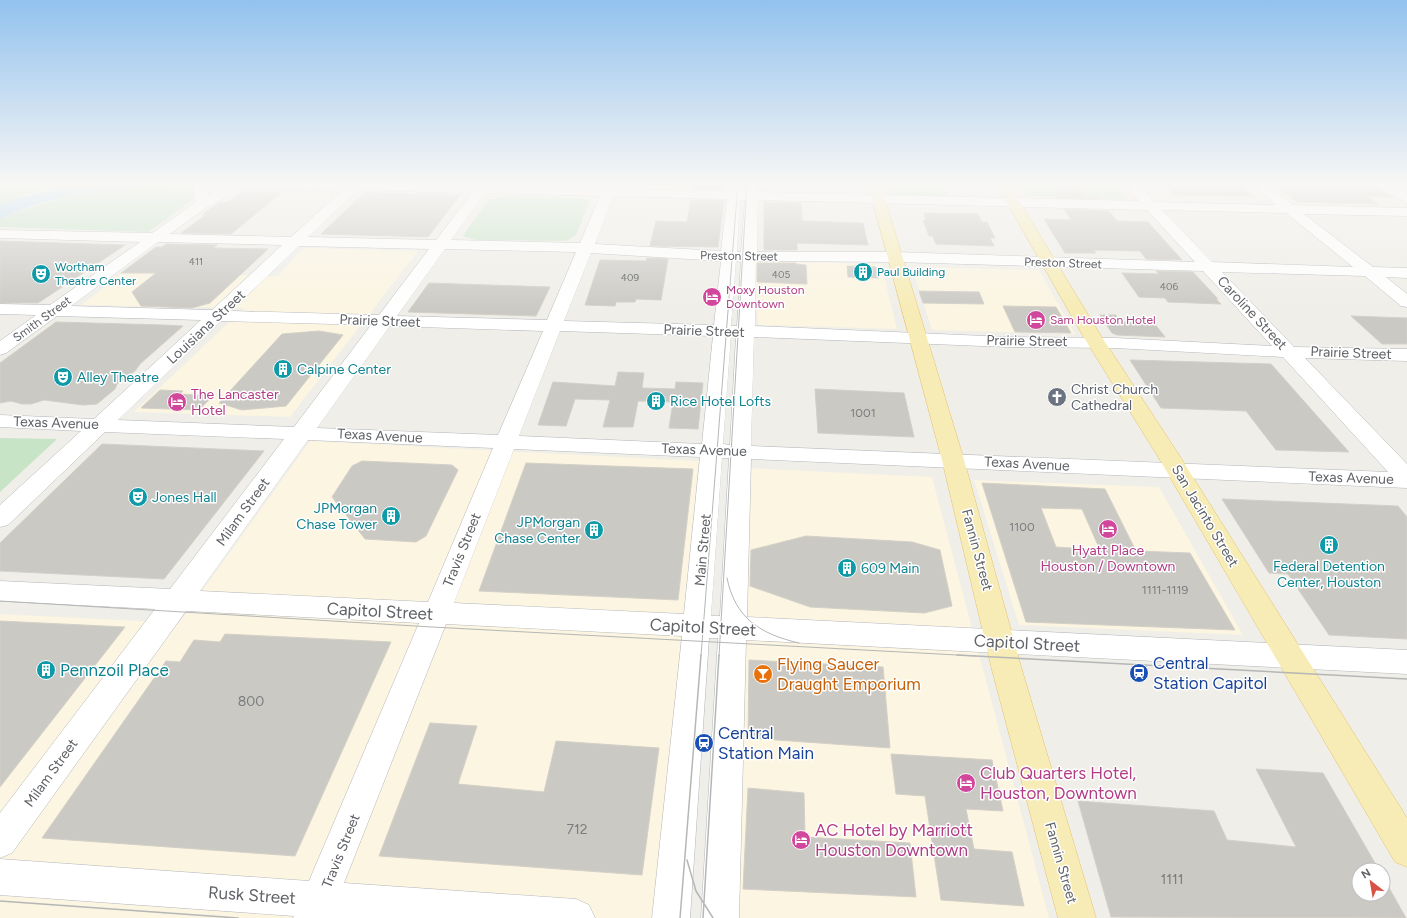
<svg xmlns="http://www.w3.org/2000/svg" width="1407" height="918" font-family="Figtree,sans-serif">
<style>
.commercial{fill:#fbf5e1}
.green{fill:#c7e4c7}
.water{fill:#b1d8f6}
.building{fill:#cbc9c4;stroke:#d4d0c7;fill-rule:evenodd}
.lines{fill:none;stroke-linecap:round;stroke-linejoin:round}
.secondary-casing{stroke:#b4b6ba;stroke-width:1}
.primary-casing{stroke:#e3c26d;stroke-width:1}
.secondary{fill:#fff;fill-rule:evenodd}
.primary{fill:#f7ecb5;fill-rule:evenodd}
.tram-far1{stroke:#b5b6b6;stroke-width:1}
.tram{stroke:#b5b6b6;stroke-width:1.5}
.labels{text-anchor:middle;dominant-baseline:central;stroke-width:3;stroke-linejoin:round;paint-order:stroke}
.far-number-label{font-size:10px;fill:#7a7c7e}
.far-street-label{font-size:12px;fill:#5f6266;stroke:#fff}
.far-culture-label{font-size:12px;fill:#0d838f;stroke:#fff;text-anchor:start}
.far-hotel-label{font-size:12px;fill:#b23c85;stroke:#fff;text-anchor:start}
.number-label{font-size:12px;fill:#7a7c7e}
.street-label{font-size:14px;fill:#5f6266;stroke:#fff}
.culture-label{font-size:14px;fill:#0d838f;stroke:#fff;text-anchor:start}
.worship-label{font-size:14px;fill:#5b616d;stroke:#fff;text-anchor:start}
.hotel-label{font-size:14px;fill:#b23c85;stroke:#fff;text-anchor:start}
.near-number-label{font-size:14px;fill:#7a7c7e}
.near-street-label{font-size:17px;fill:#5f6266;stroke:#fff}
.near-transit-label{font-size:17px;fill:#164399;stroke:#fff;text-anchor:start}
.near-food-label{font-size:17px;fill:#c56008;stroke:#fff;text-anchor:start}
.near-culture-label{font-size:17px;fill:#0d838f;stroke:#fff;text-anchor:start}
.near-hotel-label{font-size:17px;fill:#b23c85;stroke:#fff;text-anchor:start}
</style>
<rect width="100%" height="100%" fill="#efeee8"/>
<path class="commercial" d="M496 183H599L598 187 494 184Z
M619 183H732L731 193 616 190Z
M304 248 418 251 290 417 134 412 244 308 81 305 123 273 277 276Z
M754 261 881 264 897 329 758 325Z
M912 267 1039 270 1075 334 932 330Z
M310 441 699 461 653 918H0V614L179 623Z
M746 468 932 477 1049 918H732Z
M974 480 1159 487 1243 635 1019 625Z"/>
<path class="green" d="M47 183H68L15 198 23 197 0 206V187Z
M885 183H943L949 197 893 196 889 195Z
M1016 183H1113L1127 199 1025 196Z
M197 184V197L148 232 0 227V219L5 216C35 206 64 196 95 192 129 187 163 187 197 184Z
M506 196 580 198 587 199 589 203 576 235 566 241 475 240 463 236 488 200Z
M0 438 57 439 0 492Z"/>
<path class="water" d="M82 183H216C146 188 65 186 0 219V206L23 197Z"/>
<path class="building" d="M694 183H726L725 189H693Z
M1054 183H1075L1085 196H1096L1098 199 1056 198 1054 195H1063Z
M1163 183H1237L1253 196 1175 195Z
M1272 183H1372L1375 187 1393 197 1366 196 1378 204 1297 202Z
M243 191 281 193 231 234 181 233 206 215H202L218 203 229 202Z
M364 193 460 195 428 237 321 234Z
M691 200H724L718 247 650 246 656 221 687 222Z
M764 202 801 203 802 221 863 223 868 245 797 243V250H764Z
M1064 209 1109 211 1117 221 1148 222 1182 260 1146 259 1140 251 1094 250 1096 253H1065L1044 219 1071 220Z
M924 213 978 214 982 222H987L995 238H990L994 246 936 244 933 236H929L923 220H926Z
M0 241 125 245 38 303H0Z
M166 244 217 245 213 248 268 249 210 303 192 308 141 306 132 292 156 273H121L156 247H162Z
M647 258 668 259 661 300 636 299 635 302H616L615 306 585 305 600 260 646 261Z
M757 263H796V264L806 265 807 284 757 282Z
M847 266 876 267 879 278 848 277Z
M1156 271 1193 272 1218 299H1216L1221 304 1168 302 1165 298 1139 297 1122 273 1159 274Z
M429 283 550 287 536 316 408 312Z
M919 291 979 292 984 304 923 303Z
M1003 306 1056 307 1071 333 1015 332Z
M1100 315H1116L1120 322 1154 323 1165 337 1117 335 1112 333Z
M1351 316 1407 318V344H1382Z
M56 322 163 325 183 326 140 364 135 371 117 384 115 389 97 404 83 405 44 400 31 404H22L11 401 0 403V363Z
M319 331 343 335 286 406 242 410 219 403 282 334Z
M1130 360 1271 364 1349 452 1276 450 1246 411 1161 408Z
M618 372 644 373 642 388 675 389 676 382 703 383 698 429 669 428 673 402 638 401 633 427H603L610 400 575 399 566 426 538 425 553 382 615 386Z
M815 389 904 393 914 437 818 433Z
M160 390 183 391 180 394 213 396 199 410 141 408Z
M102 444 264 451 164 579 0 571V543Z
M362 461 452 465 458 470 426 536 416 542 365 539 332 497 352 466Z
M526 463 693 469 678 600 479 591Z
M982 483 1105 489 1136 551 1190 553 1235 630 1026 622ZM1041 508 1082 509 1100 550 1056 547Z
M1222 499 1398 506 1407 517V639L1329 635 1288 574 1269 573Z
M806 536 912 542 940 550 952 606 924 613 810 607 750 586 751 550Z
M0 621 125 627 0 787Z
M225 634 391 642 295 856 42 838 166 661 180 662 194 640 220 642Z
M749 660 883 667 890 748 748 738Z
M430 723 477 726 458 784 544 792 556 741 659 748 642 875 379 856Z
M891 754 992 760 1003 811 966 809 974 849 1012 852 1024 906 941 900 925 796 896 794Z
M1256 769 1323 773 1379 870H1359V894H1383V877L1406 918 1111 917 1078 801 1214 811 1227 840 1296 847Z
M748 788 804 793 805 837 910 843 916 897 743 889Z"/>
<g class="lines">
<defs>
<path id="secondary" d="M193 183H205L209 195 226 186 223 183H374L478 185 480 183H492L491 186 603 188 606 183H618L616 189 728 191 729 183H741V192H745L746 183H758V192L1139 201 1123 183H1136L1154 202 1276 205 1251 183H1265L1293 205 1407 208V216L1304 214 1373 267 1407 268V278L1386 277 1407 294V307L1401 306 1365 276 1222 272 1294 347 1407 349V361L1305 358 1407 464V488L751 459 747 617 1407 650V674L746 640 739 918H701L718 638H709L690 918H652L682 636 446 624 344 883 576 899 589 905 595 918H293L294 916 0 895V859L309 881 419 623 186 611 12 853 0 858V813L155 609 0 601V581L170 589 284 439 105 432 8 525 0 527V505L81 431 0 427V415L94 419 201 320 57 316 6 353 0 355V341L36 315 0 314V304L50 305 140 242 0 238V230L152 233 196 202ZM245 187 342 190 291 237 170 234 207 207ZM357 190 472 193 436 240 308 237ZM485 193 600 196 580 243 451 240ZM613 196 727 199 721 251 595 244ZM740 200H745L741 252H737ZM758 200 1147 210 1195 262 895 252H757ZM1162 210 1286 213 1353 267 1212 262ZM158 242 282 245 212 310 71 306ZM299 246 429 249 379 315 231 311ZM445 249 576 252 547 320 397 316ZM591 253 721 261 714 325 564 321ZM736 261H741L737 326H731ZM756 261 895 262 1203 271 1272 346 1115 338 1008 337 755 326ZM221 321 371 325 294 427 118 420ZM390 326 543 331 498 435 317 428ZM560 331 713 336 702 444 519 436ZM731 336 736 337 730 445 723 444ZM754 337 1008 347 1115 348 1283 357 1388 472 751 446ZM308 440 493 448 428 602 200 591ZM514 449 700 457 684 614 454 603ZM722 458H729L720 616H711Z
M1375 183H1389L1407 193V203L1376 186Z"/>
<path id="primary" d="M868 183H880L964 460 1022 670 1096 918H1058L992 670 942 460Z
M996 183H1008L1101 336 1179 455 1407 818V867L1395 862 1157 455 1083 336Z"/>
</defs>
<use href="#secondary" class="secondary-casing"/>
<use href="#primary" class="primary-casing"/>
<use href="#secondary" class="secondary"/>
<use href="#primary" class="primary"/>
<path class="tram-far1" d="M727 578C735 618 760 634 799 643
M0 601 432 627 976 656
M701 656 738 183
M719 656 747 183"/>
<path class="tram" d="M957 655 1407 679
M687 860 696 891 713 918
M0 901 238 918
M680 918 701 655
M703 918 719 655"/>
</g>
<linearGradient id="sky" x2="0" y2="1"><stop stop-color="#92c2ee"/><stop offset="0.59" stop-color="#f8f7f5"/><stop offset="1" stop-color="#f8f7f5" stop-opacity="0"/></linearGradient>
<rect width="1407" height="311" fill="url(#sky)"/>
<defs>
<symbol id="building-disc" viewBox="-11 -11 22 22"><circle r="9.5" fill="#0f9aa8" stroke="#fff"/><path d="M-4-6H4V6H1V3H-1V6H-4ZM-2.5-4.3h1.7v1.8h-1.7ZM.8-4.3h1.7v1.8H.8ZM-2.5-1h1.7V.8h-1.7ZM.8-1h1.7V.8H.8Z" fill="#fff"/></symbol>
<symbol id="theatre-disc" viewBox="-11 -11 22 22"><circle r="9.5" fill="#0f9aa8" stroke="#fff"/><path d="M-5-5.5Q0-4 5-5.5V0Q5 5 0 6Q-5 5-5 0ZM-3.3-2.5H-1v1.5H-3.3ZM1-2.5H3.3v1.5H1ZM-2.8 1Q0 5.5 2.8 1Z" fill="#fff"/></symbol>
<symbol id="hotel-disc" viewBox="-11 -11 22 22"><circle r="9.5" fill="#d1479c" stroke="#fff"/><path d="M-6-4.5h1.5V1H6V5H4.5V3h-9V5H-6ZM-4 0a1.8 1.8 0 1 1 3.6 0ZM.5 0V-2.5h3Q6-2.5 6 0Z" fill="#fff"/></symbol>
<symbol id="church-disc" viewBox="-11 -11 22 22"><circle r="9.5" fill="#6b7280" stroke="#fff"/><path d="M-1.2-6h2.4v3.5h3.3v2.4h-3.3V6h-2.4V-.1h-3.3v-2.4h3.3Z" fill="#fff"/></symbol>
<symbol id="station-disc" viewBox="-11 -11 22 22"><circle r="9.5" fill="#1a4fb4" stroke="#fff"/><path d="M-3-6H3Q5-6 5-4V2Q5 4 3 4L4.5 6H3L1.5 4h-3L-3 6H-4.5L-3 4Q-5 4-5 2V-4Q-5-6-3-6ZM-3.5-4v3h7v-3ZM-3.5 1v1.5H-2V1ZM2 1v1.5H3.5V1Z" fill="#fff"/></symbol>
<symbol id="bar-disc" viewBox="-11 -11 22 22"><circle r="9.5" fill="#e8710a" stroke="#fff"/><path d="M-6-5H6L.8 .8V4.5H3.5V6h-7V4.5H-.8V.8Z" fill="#fff"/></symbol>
</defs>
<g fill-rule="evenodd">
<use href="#building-disc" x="852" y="261" width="22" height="22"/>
<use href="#theatre-disc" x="30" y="263" width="22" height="22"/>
<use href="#hotel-disc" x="701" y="286" width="22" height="22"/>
<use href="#hotel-disc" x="1025" y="309" width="22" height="22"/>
<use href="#building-disc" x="272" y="358" width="22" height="22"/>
<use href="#theatre-disc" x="52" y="366" width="22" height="22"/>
<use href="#church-disc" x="1046" y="386" width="22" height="22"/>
<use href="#building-disc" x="645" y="390" width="22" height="22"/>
<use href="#hotel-disc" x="166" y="391" width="22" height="22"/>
<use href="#theatre-disc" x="127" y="486" width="22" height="22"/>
<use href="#building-disc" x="380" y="505" width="22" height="22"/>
<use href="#hotel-disc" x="1097" y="518" width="22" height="22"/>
<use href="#building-disc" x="583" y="519" width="22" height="22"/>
<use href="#building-disc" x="1318" y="534" width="22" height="22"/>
<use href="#building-disc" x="836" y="557" width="22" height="22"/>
<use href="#building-disc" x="35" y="659" width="22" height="22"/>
<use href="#station-disc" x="1128" y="662" width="22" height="22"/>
<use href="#bar-disc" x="752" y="663" width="22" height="22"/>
<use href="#station-disc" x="693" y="732" width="22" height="22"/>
<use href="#hotel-disc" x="955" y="772" width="22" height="22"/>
<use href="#hotel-disc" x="790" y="829" width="22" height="22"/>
</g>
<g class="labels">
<g class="far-number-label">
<text x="196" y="261">411</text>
<text x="781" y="274">405</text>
<text x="630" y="277">409</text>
<text x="1169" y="286">406</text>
</g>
<g class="far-street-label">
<text transform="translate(739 256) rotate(1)">Preston Street</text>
<text transform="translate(1063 263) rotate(2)">Preston Street</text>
<text transform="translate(42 319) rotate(-36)">Smith Street</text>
</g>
<g class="far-culture-label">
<text x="55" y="267">Wortham<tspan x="55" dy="14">Theatre Center</tspan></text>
<text x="877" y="272">Paul Building</text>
</g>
<g class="far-hotel-label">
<text x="726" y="290">Moxy Houston<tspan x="726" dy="14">Downtown</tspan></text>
<text x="1050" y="320">Sam Houston Hotel</text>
</g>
<g class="number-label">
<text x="863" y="413">1001</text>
<text x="1022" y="527">1100</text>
<text x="1165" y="590">1111-1119</text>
</g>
<g class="street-label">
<text transform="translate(1252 313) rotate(47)">Caroline Street</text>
<text transform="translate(380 321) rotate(2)">Prairie Street</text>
<text transform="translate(206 327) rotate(-43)">Louisiana Street</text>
<text transform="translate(704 331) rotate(2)">Prairie Street</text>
<text transform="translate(1027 341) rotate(1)">Prairie Street</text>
<text transform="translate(1351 353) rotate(2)">Prairie Street</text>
<text transform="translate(56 423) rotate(2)">Texas Avenue</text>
<text transform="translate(380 436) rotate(3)">Texas Avenue</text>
<text transform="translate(704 450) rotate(2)">Texas Avenue</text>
<text transform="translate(1027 464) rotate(3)">Texas Avenue</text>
<text transform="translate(1351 478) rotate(2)">Texas Avenue</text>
<text transform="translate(243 512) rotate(-54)">Milam Street</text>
<text transform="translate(1205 516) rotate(59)">San Jacinto Street</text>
<text transform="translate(462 550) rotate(-68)">Travis Street</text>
<text transform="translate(703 550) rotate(-85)">Main Street</text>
<text transform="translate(977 550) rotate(75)">Fannin Street</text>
<text transform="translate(51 773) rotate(-54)">Milam Street</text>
<text transform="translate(341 851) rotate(-68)">Travis Street</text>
<text transform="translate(1061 863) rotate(74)">Fannin Street</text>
</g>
<g class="culture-label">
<text x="297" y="369">Calpine Center</text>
<text x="77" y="377">Alley Theatre</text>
<text x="670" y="401">Rice Hotel Lofts</text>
<text x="152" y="497">Jones Hall</text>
<text x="377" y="508" text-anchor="end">JPMorgan<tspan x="377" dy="16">Chase Tower</tspan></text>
<text x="580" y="522" text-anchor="end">JPMorgan<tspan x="580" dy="16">Chase Center</tspan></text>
<text x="1329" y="566" text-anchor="middle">Federal Detention<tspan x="1329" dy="16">Center, Houston</tspan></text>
<text x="861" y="568">609 Main</text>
</g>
<g class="worship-label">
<text x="1071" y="389">Christ Church<tspan x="1071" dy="16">Cathedral</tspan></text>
</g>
<g class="hotel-label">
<text x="191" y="394">The Lancaster<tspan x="191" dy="16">Hotel</tspan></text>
<text x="1108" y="550" text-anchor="middle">Hyatt Place<tspan x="1108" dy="16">Houston / Downtown</tspan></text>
</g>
<g class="near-number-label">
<text x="251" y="701">800</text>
<text x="577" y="829">712</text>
<text x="1172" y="879">1111</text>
</g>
<g class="near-street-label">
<text transform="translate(380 611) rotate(3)">Capitol Street</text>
<text transform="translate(703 627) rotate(3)">Capitol Street</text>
<text transform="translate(1027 643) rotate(3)">Capitol Street</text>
<text transform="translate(252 895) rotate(4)">Rusk Street</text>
</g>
<g class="near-transit-label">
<text x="1153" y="663">Central<tspan x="1153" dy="20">Station Capitol</tspan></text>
<text x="718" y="733">Central<tspan x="718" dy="20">Station Main</tspan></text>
</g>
<g class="near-food-label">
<text x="777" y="664">Flying Saucer<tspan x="777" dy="20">Draught Emporium</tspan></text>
</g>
<g class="near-culture-label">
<text x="60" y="670">Pennzoil Place</text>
</g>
<g class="near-hotel-label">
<text x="980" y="773">Club Quarters Hotel,<tspan x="980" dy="20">Houston, Downtown</tspan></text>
<text x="815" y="830">AC Hotel by Marriott<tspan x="815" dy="20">Houston Downtown</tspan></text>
</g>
</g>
<g transform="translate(1371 882) rotate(329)"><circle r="19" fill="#ffffff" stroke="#bfc0c2"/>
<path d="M0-3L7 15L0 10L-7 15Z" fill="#d85145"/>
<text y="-6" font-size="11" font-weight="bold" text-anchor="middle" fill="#5f6266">N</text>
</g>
</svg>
